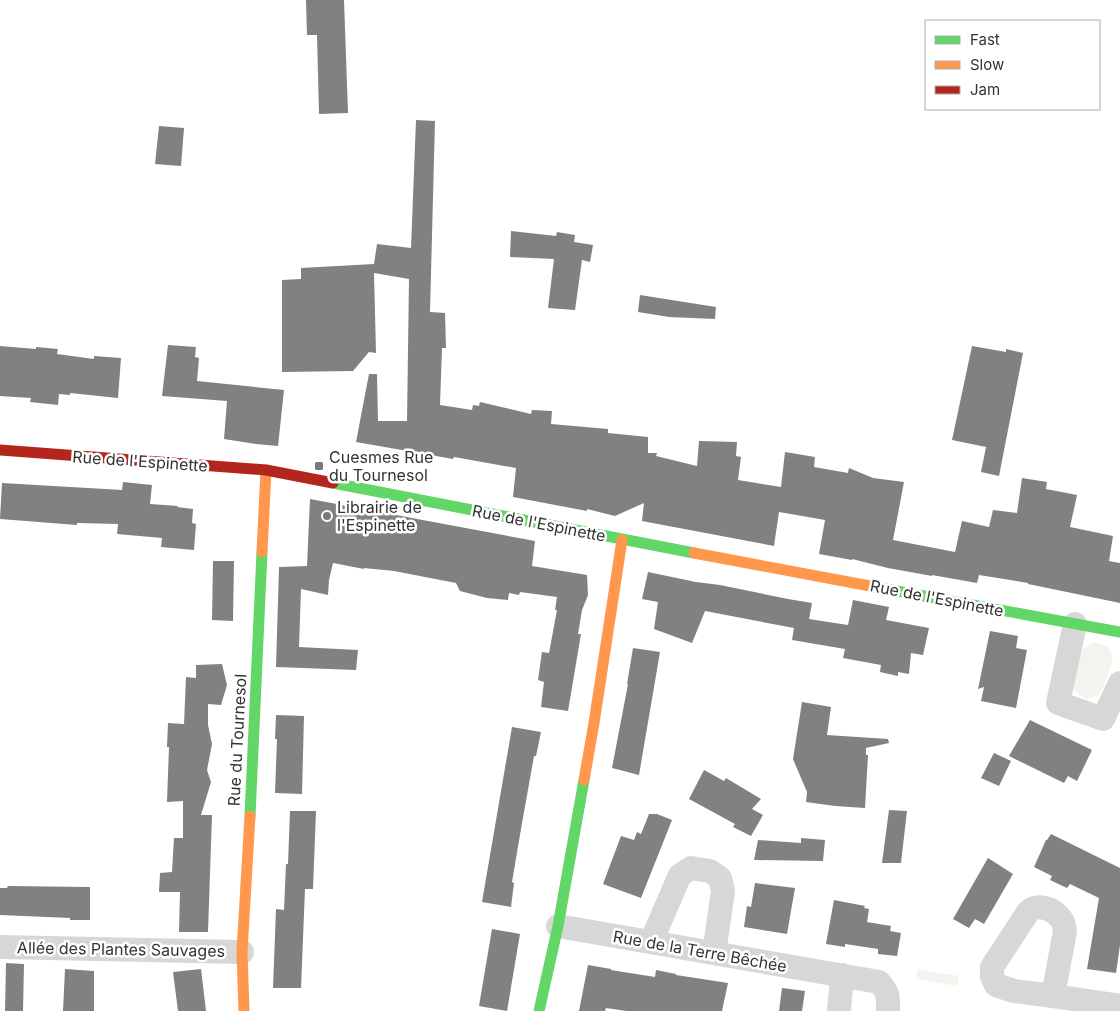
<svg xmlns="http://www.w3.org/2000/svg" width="1120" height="1011" font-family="Inter,sans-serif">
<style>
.green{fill:#f1f5ed}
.building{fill:#818181}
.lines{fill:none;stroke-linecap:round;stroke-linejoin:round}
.street{stroke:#d7d7d7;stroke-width:24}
.fast{stroke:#63d668;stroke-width:11}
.slow{stroke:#ff974d;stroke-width:11}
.jam{stroke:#b3261e;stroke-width:11}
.poi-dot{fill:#7a7a7a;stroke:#fff;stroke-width:2}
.labels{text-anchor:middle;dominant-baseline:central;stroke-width:5;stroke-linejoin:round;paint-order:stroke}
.poi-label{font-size:16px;fill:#333;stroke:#fff;text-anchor:start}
.street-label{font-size:16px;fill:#333;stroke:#fff}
</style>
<rect width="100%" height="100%" fill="#fff"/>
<path class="green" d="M1093 642 1108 646 1113 658 1107 677 1100 694 1087 699 1074 690 1073 672 1079 652Z
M917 969 959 976 957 986 916 979Z"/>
<path class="building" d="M306 0H344L348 113 319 114 317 35H307Z
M416 120 435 121 430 312 445 313 446 348H442L440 405 472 410 473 405 479 406 480 402 531 414 532 410 552 411 551 424 608 429V433L648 437V453H657L656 456 697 466 699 441 737 442 736 456 741 457 738 480 781 487 785 452 815 457 814 467 848 473 849 468 873 478 904 482 893 540 955 552 962 521 989 527 993 510 1017 513 1022 478 1047 482 1046 489 1077 495 1070 527 1113 536 1109 561 1120 563V603L1028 584V583L979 575 977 583 932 575V576L888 568 852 559V560L819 554 825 520 779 512 774 546 642 521 644 503 615 516 587 509V511L513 497 516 468 454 457 453 459 356 442 369 374H377L378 421H407L409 279 374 273 376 353 369 352 353 371 282 372V280L301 279V268L374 264 377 244 411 248Z
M159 126 184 128 181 166 155 164Z
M511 231 556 236 557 232 575 235 574 242 593 245 590 262 582 260 575 310 548 308 554 259 510 257Z
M640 295 716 307 715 319 669 317 638 312Z
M168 345 196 347 195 357 199 358 197 381 284 390 278 446 256 444 224 439 227 401 162 396Z
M0 346 36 349V347L58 349 57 354 94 359V356L121 358 118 398 70 393V395L59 394 58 405 30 402 31 398 0 396Z
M972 346 1006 352V349L1023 353 999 476 981 472 986 447 952 440Z
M123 482 152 485 150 504 178 506 177 507 193 509 192 523 196 524 194 550 161 547 162 538 117 534 118 524 77 523V525L0 519 2 483 122 490Z
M310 499 535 541 532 566 587 575 588 595 582 610 578 634H581L568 711 541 707 544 682 538 680 542 652 549 653 557 610H555L557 597 520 592 519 595 509 593 508 600 487 598 460 591 456 583 394 571 364 568V569L333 563 329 580 328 595 301 589 299 647 358 650 356 670 276 667 279 567 307 566Z
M213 561H234L233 621 212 620Z
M648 572 696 582 720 585 788 599 812 603 809 619 848 625 853 600 889 607 886 620 929 628 923 655 911 653 909 674 898 672V676L880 672 881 665 843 658 845 649 792 640 794 628 705 611 692 643 654 629 658 602 642 599Z
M990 631 1018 636 1016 648 1027 650 1016 708 981 701 984 687 978 689Z
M633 648 660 652 639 775 612 768 628 684H627Z
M222 664 227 685 221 705 208 704V725L212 744 207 770 211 782 201 815H212L208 932H179L180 892H159L160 873 172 872 174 838H183V801L167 802 169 747H167L168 723 184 724 186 677 196 678V665Z
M802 702 831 707 827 735 888 739 889 743 866 748V755H868L865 808 835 806 806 802 807 792 793 759Z
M276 715 304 716 302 794 275 793 277 739H275Z
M1030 720 1092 750 1077 781 1068 776 1064 783 1009 756Z
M512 727 541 732 536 756H534L521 829 512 882 514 883 511 907 482 902Z
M994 753 1011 761 999 786 981 778Z
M704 770 724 781 726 778 761 799 752 809 763 815 751 836 733 827 735 824 689 799Z
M889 810 907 811 901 863H882Z
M290 811H316L313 889H305L301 988H273L276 909 284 910 286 864H288Z
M649 814H657L672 820 641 898 603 884 621 836 634 840 637 832 641 834Z
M1051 834 1120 868V945L1116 973 1087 969 1099 898 1070 884 1067 888 1050 880 1052 876 1034 867 1046 840H1047Z
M801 838 825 840 823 861 754 860 758 840 801 843Z
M988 858 1013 874 984 924 975 919 969 928 953 919Z
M755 883 795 888 787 934 744 927 747 906 751 907Z
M8 886 90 887V920H70V918L0 915V888H7Z
M834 900 865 906 864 908 869 909 867 922 891 926 890 931 901 933 897 956 878 954V949L845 944V947L826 944Z
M492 929 520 934 507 1011 479 1006Z
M6 963 24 964 23 1011H5Z
M588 965 611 969V970L655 977 656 970 676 974V975L728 983 722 1011H627L606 1008 605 1011H579Z
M65 969 94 971V1011H63Z
M201 969 206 1011H178L173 972Z
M782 988 805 991 802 1011H779Z"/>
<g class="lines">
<path class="street" d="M1075 624 1058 703 1103 719 1120 683
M558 926 879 982C889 993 888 997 888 1011
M651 942 680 875 691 868 710 871 720 878 723 891 714 953
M0 947 242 952
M1053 996 1065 931C1064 927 1064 922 1061 919 1053 908 1037 903 1028 912L992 967V977L996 985 1014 991 1053 996 1120 1006
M839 1011 842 975"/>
<path class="fast" d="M333 483 694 553
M886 589 1120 632
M250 816 262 552
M539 1011 558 926 584 780"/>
<path class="slow" d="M262 552 266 470
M694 553 886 589
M584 780 594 723 622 540
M244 1011 242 952 250 816"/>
<path class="jam" d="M0 450 266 470 333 483"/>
</g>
<g class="poi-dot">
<rect x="314" y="461" width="10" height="10" rx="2.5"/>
<circle cx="327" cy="516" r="5"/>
</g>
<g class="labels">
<g class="poi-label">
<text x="329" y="457">Cuesmes Rue<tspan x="329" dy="18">du Tournesol</tspan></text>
<text x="337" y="507">Librairie de<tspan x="337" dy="18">l'Espinette</tspan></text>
</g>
<g class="street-label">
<text transform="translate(140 461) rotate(4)">Rue de l'Espinette</text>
<text transform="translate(539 523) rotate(11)">Rue de l'Espinette</text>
<text transform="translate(937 598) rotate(11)">Rue de l'Espinette</text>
<text transform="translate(237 740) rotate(-87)">Rue du Tournesol</text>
<text transform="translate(121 949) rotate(1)">Allée des Plantes Sauvages</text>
<text transform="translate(700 951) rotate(10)">Rue de la Terre Bêchée</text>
</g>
</g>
<rect x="925" y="20" width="175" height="90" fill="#ffffff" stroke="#adadad"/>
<rect x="935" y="36" width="25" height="8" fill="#63d668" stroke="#adadad"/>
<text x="970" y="45" font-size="15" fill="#333333">Fast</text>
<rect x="935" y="61" width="25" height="8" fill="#ff974d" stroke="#adadad"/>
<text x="970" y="70" font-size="15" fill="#333333">Slow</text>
<rect x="935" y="86" width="25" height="8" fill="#b3261e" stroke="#adadad"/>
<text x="970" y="95" font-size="15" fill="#333333">Jam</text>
</svg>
